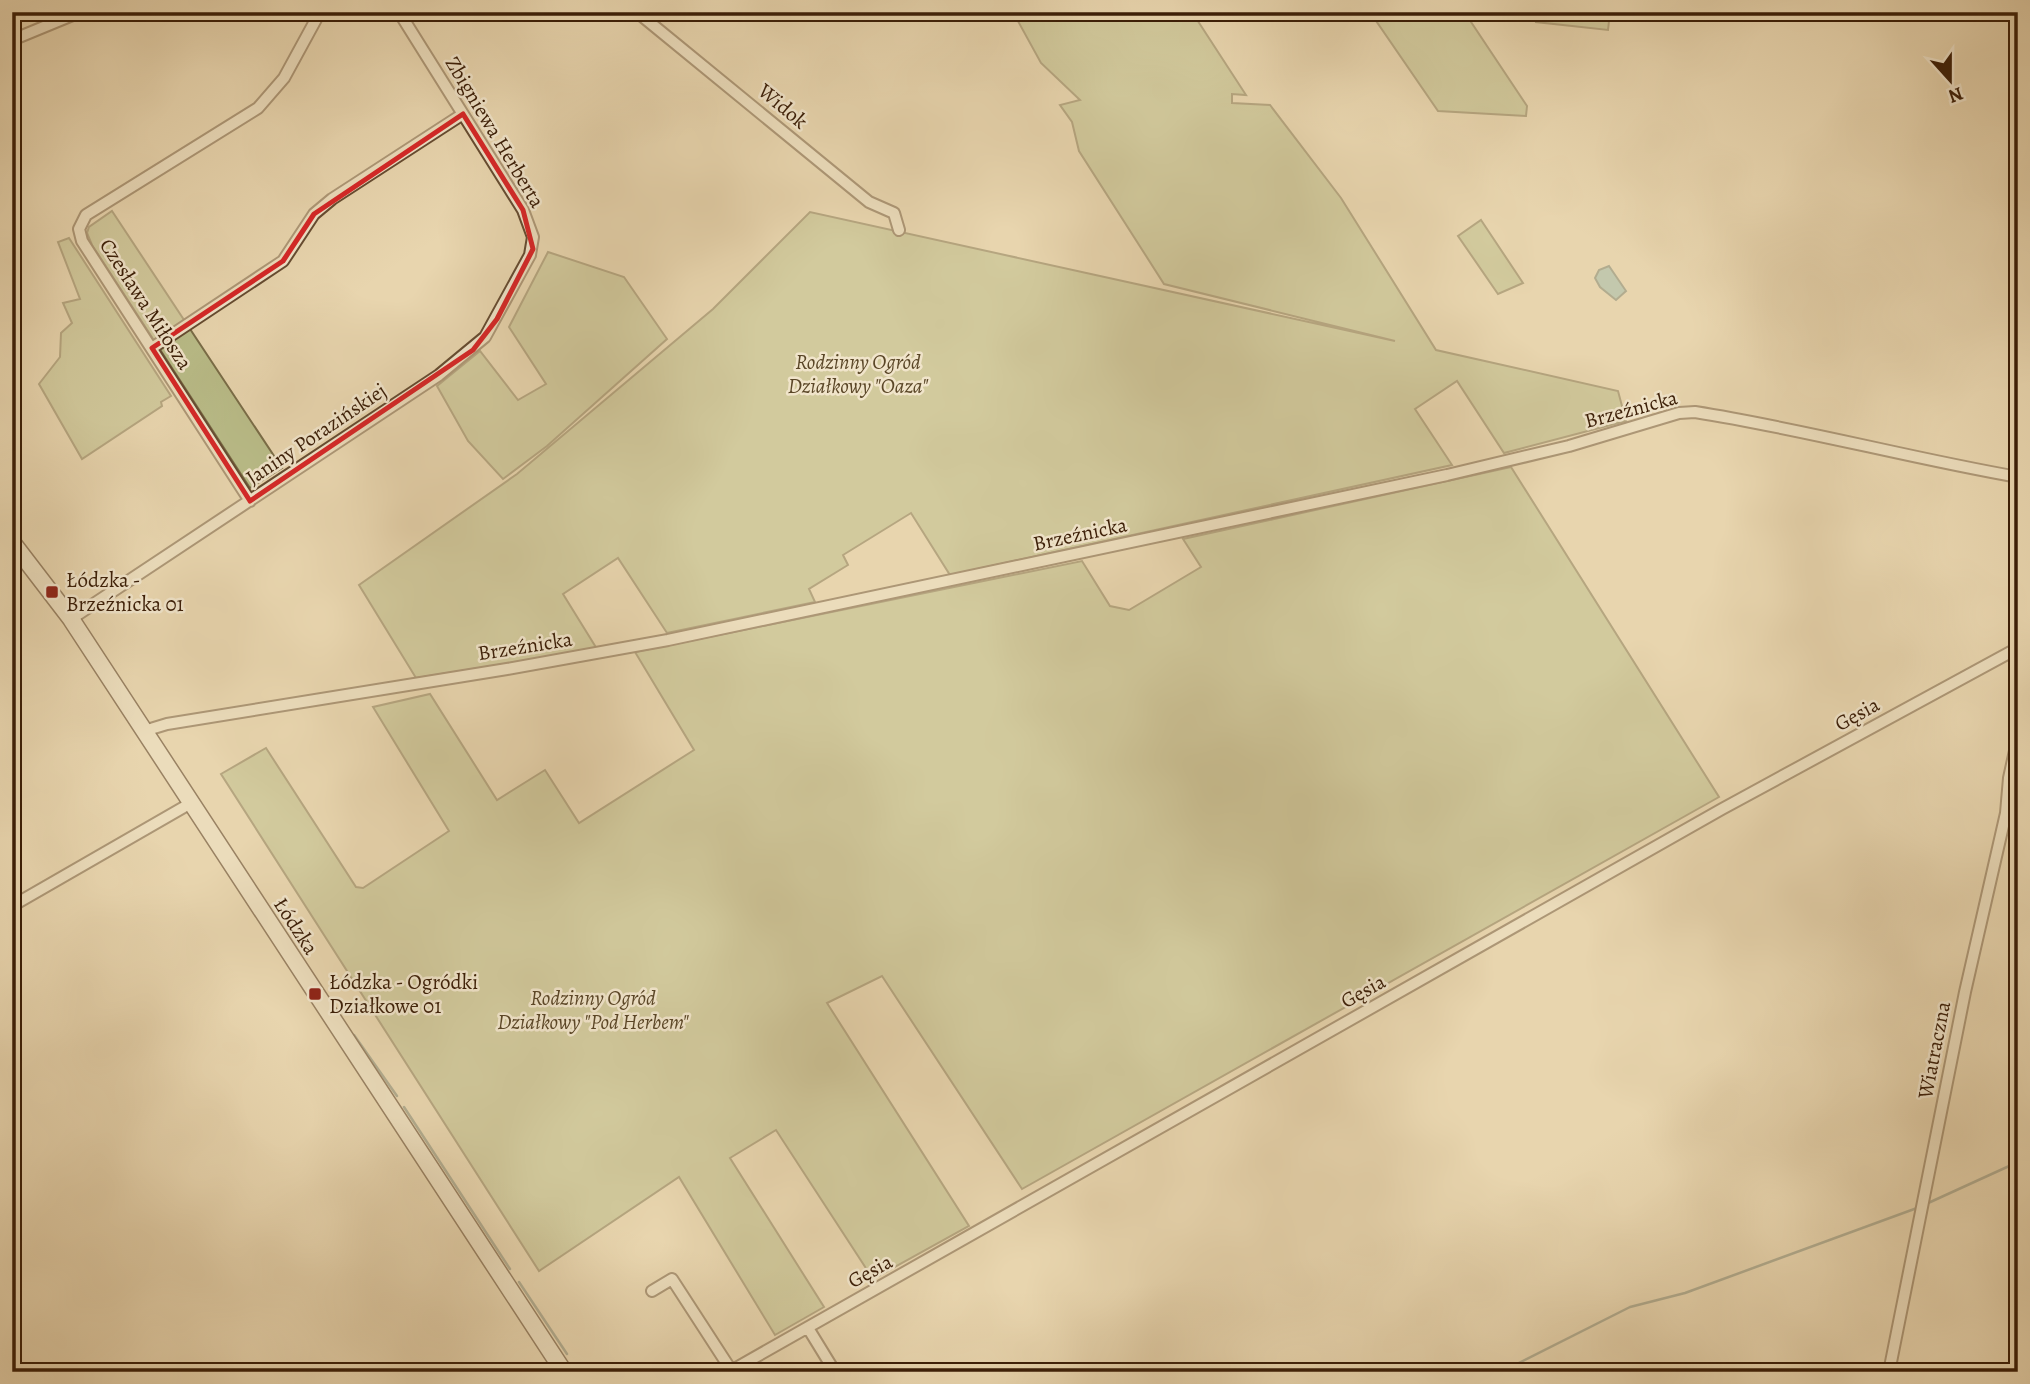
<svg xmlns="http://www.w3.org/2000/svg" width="2030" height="1384" font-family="Alegreya,serif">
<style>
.green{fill:#b9bc88;stroke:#7a6d48;stroke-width:2}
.water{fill:#97b9aa;stroke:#727b69;stroke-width:2}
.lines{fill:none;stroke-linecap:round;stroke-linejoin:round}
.stream{stroke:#727b69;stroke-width:2.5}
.minor-casing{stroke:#664c31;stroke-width:14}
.secondary-casing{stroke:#3b1e07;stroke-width:19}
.minor{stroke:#f0e4ca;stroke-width:10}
.secondary{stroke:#f0e4ca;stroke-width:16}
.marked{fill:none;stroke:#d62828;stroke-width:5;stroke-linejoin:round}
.poi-dot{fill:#8f2418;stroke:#f0e4ca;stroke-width:2.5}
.labels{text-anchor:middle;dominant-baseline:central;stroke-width:5;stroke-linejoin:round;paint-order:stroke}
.street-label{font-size:21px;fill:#3b1e07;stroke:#f0e4ca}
.park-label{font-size:21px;font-style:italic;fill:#5a4627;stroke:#f0e4ca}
.poi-label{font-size:21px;fill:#3b1e07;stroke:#f0e4ca;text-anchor:start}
</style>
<rect width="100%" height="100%" fill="#e8d5ae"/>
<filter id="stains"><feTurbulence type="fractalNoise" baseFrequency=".00286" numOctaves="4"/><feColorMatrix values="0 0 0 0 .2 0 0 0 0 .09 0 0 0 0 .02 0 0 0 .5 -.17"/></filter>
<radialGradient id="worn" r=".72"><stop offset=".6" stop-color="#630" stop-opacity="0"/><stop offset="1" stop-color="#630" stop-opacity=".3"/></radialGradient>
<path class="green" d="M1013 12H1192L1246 95 1232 94V103L1270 105 1341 198 1436 350 1618 391 1626 421 1504 453 1457 381 1415 409 1452 465 950 575 911 513 843 555 848 565 809 589 815 602 667 633 618 558 563 594 597 649 416 678 359 585 517 474 713 309 810 212 1395 341 1164 284 1079 151 1072 122 1060 105 1080 100 1041 63Z
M1370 12 1467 16 1527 106 1526 116 1438 111Z
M1537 12H1610L1608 30 1536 22Z
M112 211 282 468 250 488 92 245 87 233 89 227Z
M1481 220 1523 283 1498 294 1458 236Z
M69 238 171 396 161 402 162 406 82 459 39 384 60 357 61 333 72 323 63 303 80 299 58 242Z
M548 252 624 277 667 339 547 446 503 479 468 441 437 386 480 351 518 400 546 384 509 327Z
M1511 467 1719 797 1022 1189 882 976 827 1003 969 1226 873 1279 776 1130 730 1158 824 1307 775 1335 679 1177 539 1271 221 774 266 748 356 887 363 888 449 831 373 707 430 694 497 800 545 770 579 823 694 750 635 652 1082 561 1110 606 1129 610 1201 567 1183 539Z"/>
<path class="water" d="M1609 266 1626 291 1616 300 1600 287 1595 278 1599 270Z"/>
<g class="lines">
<path class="stream" d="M354 1035 397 1096
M404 1107 510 1269
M1926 1204 2018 1162
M519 1282 567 1354
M1501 1372 1630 1307 1685 1293 1917 1208"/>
<defs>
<path id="minor" d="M637 12 869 202 894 213 899 230
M12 40 80 12
M152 348 283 261 314 214 332 199 463 114
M250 501 82 241 79 229 86 215 258 108 284 78 320 12
M71 619 439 375 485 337 530 255 533 237 523 210 399 12
M144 731 167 724 507 669 668 640 1447 475 1569 446 1679 413 1695 412C1803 429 1909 458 2018 477
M12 906 191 803
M652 1291 672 1279 731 1370
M808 1328 835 1372
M729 1372 1722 809 2018 648
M1889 1372 1965 992 2006 813 2009 778 2018 737"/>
<path id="secondary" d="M12 542 71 619 564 1372"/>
</defs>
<use href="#minor" class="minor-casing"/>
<use href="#secondary" class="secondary-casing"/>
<use href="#minor" class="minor"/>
<use href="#secondary" class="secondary"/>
</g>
<path d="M0 0H2030V1384H0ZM463 114 523 210 533 249 497 319 473 350 250 501 152 348 283 261 314 214Z" fill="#e8d5ae" fill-opacity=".55" fill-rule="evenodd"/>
<path class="marked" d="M463 114 523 210 533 249 497 319 473 350 250 501 152 348 283 261 314 214Z"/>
<g class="poi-dot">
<rect x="45" y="585" width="14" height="14" rx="3.5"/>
<rect x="308" y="987" width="14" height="14" rx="3.5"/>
</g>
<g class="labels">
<g class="street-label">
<text transform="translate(783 106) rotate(40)">Widok</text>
<text transform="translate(495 132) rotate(59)">Zbigniewa Herberta</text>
<text transform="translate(146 304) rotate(57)">Czesława Miłosza</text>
<text transform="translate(1631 409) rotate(-15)">Brzeźnicka</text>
<text transform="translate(316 434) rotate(-34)">Janiny Porazińskiej</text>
<text transform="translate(1080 534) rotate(-12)">Brzeźnicka</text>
<text transform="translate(525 646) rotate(-9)">Brzeźnicka</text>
<text transform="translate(1857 714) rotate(-29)">Gęsia</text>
<text transform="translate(296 926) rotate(57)">Łódzka</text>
<text transform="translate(1363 991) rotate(-29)">Gęsia</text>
<text transform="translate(1934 1050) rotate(-79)">Wiatraczna</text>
<text transform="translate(870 1271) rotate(-29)">Gęsia</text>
</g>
<g class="park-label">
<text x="858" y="362">Rodzinny Ogród<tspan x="858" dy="24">Działkowy "Oaza"</tspan></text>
<text x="593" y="998">Rodzinny Ogród<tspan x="593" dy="24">Działkowy "Pod Herbem"</tspan></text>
</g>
<g class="poi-label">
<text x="66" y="580">Łódzka -<tspan x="66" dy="24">Brzeźnicka 01</tspan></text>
<text x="329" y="982">Łódzka - Ogródki<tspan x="329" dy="24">Działkowe 01</tspan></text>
</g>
</g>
<rect width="2030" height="1384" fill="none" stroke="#e8d5ae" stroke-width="42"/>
<rect x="14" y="14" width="2002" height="1356" fill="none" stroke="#3b1e07" stroke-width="3.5"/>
<rect x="21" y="21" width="1988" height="1342" fill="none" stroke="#3b1e07" stroke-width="2"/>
<g transform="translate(1950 80) rotate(159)" stroke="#f0e4ca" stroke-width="5" paint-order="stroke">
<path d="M0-5L12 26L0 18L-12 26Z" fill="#3b1e07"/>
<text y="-10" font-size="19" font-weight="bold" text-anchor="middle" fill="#3b1e07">N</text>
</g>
<rect width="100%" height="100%" filter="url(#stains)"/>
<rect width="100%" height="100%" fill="url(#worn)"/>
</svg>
